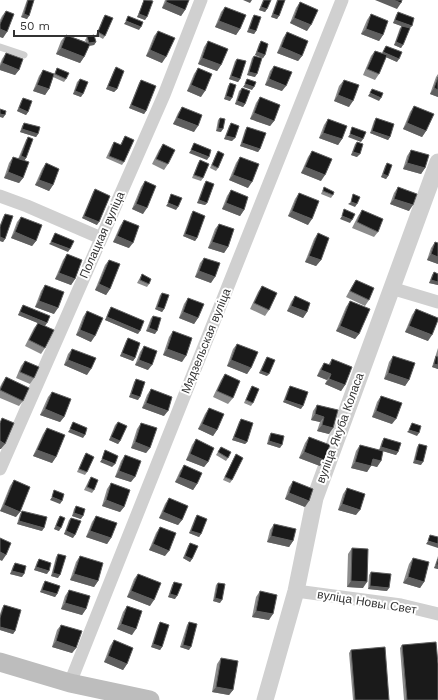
<svg xmlns="http://www.w3.org/2000/svg" width="438" height="700" font-family="'Work Sans',sans-serif">
<style>
.lines{fill:none;stroke-linecap:round;stroke-linejoin:round}
.service{stroke:#d0d0d0;stroke-width:7}
.minor{stroke:#d0d0d0;stroke-width:13}
.tertiary{stroke:#d0d0d0;stroke-width:17}
.secondary{stroke:#bdbdbd;stroke-width:19}
.wall{fill:#8c8c8c}
.shaded-wall{fill:#5f5f5f}
.building{fill:#1a1a1a;stroke:#5f5f5f}
.labels{text-anchor:middle;dominant-baseline:central;stroke-width:4;stroke-linejoin:round;paint-order:stroke}
.street-label{font-size:12px;fill:#333;stroke:#fff}
</style>
<rect width="100%" height="100%" fill="#fff"/>
<g class="lines">
<path class="service" d="M0 47 24 55"/>
<path class="minor" d="M0 196 27 206 101 238
M391 288 438 302
M0 469 164 95 201 0
M296 591 401 605 438 614
M70 683 342 0"/>
<path class="tertiary" d="M265 700 296 591 315 498 438 162"/>
<path class="secondary" d="M0 662 70 683 150 700"/>
</g>
<path class="wall" d="M27 0H34L27 19 21 17Z
M144 0H152L145 20 137 17Z
M165 0H189L185 10 181 16 162 8Z
M263 0H271L265 12 259 10Z
M277 0H285L277 19 271 17Z
M300 2 307 31 290 23 296 8Z
M225 7 240 29 236 35 215 27 221 12Z
M6 11 3 38 0 37V20L2 16Z
M398 12 409 29 401 48 394 45 400 28 402 26 393 23 396 15Z
M371 14 383 35 379 41 361 34 367 20Z
M105 15V36L103 39 96 35 103 18Z
M254 15 256 31 254 34 247 32 252 18Z
M158 31 162 63 146 56 154 36Z
M287 32 302 56 298 61 277 53 283 38Z
M66 35 86 42 85 40 87 37 96 42 94 45 89 46 84 57 80 63 56 54 61 41Z
M208 41 221 65 217 71 198 64 204 47Z
M261 41 265 55 263 58 255 55 259 44Z
M386 46 397 62 386 57 379 74 375 80 363 75 371 56 375 51 382 53Z
M6 53 19 70 15 75 0 70V64L2 59Z
M254 56 255 77 247 75 252 58Z
M237 59 240 79 238 82 229 79 235 61Z
M274 66 282 91 265 85 270 71Z
M116 67 117 89 114 92 106 89 114 70Z
M57 68 66 79 64 82 53 77 49 89 45 95 33 91 39 76 43 70 54 74Z
M198 68 201 97 187 91 194 74Z
M438 74V97L430 94 436 77Z
M80 79 81 97 73 94 77 82Z
M141 80 146 111 144 114 129 108 139 83Z
M344 80 349 107 334 101 339 86Z
M230 83V101L224 99 228 86Z
M242 88 245 104 243 107 235 104 239 91Z
M260 97 274 121 270 126 250 119 256 103Z
M23 98 28 112 26 115 17 111 21 101Z
M414 106 426 131 422 137 403 129 410 112Z
M182 107 194 132 173 124 178 113Z
M220 118 221 132 216 131 218 120Z
M376 118 390 137 388 140 370 133 374 121Z
M328 119 342 139 338 145 319 138 324 125Z
M24 123 38 134 36 137 20 132 22 126Z
M231 123 232 141 224 139 229 126Z
M247 127 260 149 258 152 240 146 245 130Z
M125 136 124 162 122 165 106 158 112 145 114 142 120 145Z
M28 137 26 158 24 161 18 159 26 140Z
M357 142V157L351 155 355 144Z
M163 144 168 164 164 170 152 164 159 150Z
M411 150 425 168 421 174 403 169 407 156Z
M218 151V168L216 171 210 168 216 154Z
M312 151 321 181 301 173 308 157Z
M13 157 23 178 19 183 4 178 9 163Z
M240 157 248 188 229 180 236 163Z
M200 160 203 178 201 181 192 178 198 163Z
M46 163 53 185 49 191 35 185 42 169Z
M387 163 388 176 386 179 381 177 385 166Z
M145 181 143 214 132 209 141 187Z
M206 181 207 203 205 205 197 203 204 184Z
M324 187 333 195 331 198 321 194Z
M398 187 409 211 390 204 394 193Z
M95 189 97 225 82 218 93 192Z
M231 190 244 210 240 216 222 209 227 196Z
M299 193 308 225 288 216 295 199Z
M362 210 378 232 374 237 352 228 358 216Z
M193 211 197 238 195 241 183 236 191 214Z
M5 214V239L3 242 0 241V225L3 217Z
M21 217 36 241 32 246 11 238 17 222Z
M124 220 129 248 113 242 120 226Z
M219 224 228 247 224 253 208 248 215 229Z
M318 233 321 260 316 266 305 262 314 239Z
M435 242 438 264 427 260 431 248Z
M67 254 75 279 71 285 55 279 63 260Z
M204 258 211 283 195 277 200 263Z
M109 260 110 289 106 295 95 290 105 265Z
M434 272 438 274V285L429 283 432 275Z
M142 274 149 284 147 287 137 283Z
M356 280 369 300 365 306 346 297 352 286Z
M45 285 54 314 35 307 41 291Z
M262 286 269 310 265 316 250 309 258 292Z
M162 293 164 309 162 312 155 309 160 295Z
M295 296 307 312 303 318 287 311 291 302Z
M188 298 198 318 194 324 179 318 184 304Z
M350 301 359 334 355 339 336 331 346 307Z
M23 305 45 326V348L41 354 25 346 34 328 38 323 18 315 21 308Z
M111 307 138 334 105 320 109 310Z
M416 309 428 341 405 332 412 315Z
M87 311 91 342 76 335 83 317Z
M153 316 155 334 146 331 151 318Z
M173 331 182 362 163 355 169 337Z
M128 338 135 358 133 361 120 356 126 341Z
M237 344 251 368 247 374 227 366 233 349Z
M144 346 148 370 135 365 140 352Z
M438 348V369L432 367Z
M72 349 87 375 64 365 68 354Z
M393 356 409 380 405 386 384 379 389 362Z
M267 357V376L259 373 265 360Z
M332 359 345 385 341 391 325 384 327 380 317 376 320 369 324 363 328 365Z
M25 361 34 378 30 384 16 378 21 366Z
M225 374 233 398 228 404 213 397 221 380Z
M6 377 23 401 19 406 0 398V387L2 383Z
M136 379 138 400 129 397 134 382Z
M252 386 253 403 251 406 244 403 250 389Z
M290 386 301 409 283 402 288 389Z
M151 389 164 416 142 408 147 395Z
M52 392 64 417 60 422 40 415 48 397Z
M381 396 392 424 372 417 377 402Z
M317 405 338 410 329 434 317 431 320 422 311 420 313 411Z
M209 408 217 430 213 436 198 429 205 414Z
M241 419 247 442 245 444 232 440 239 422Z
M118 422 120 441 118 444 109 440 115 425Z
M141 423 150 448 146 453 131 448 137 429Z
M47 428 56 457 52 463 33 456 43 434Z
M271 433 280 448 267 444 269 436Z
M309 437 320 466 299 458 305 443Z
M384 438 398 452 396 455 383 451 381 461 377 467 371 465 367 472 351 468 356 451 360 445 379 450 382 441Z
M196 439 208 462 204 467 186 460 192 445Z
M419 444 421 465 413 463 417 447Z
M221 447 228 458 226 461 216 455Z
M86 453 87 472 85 475 77 472 84 456Z
M236 454 232 480 230 483 223 480Z
M125 455 131 482 115 477 121 461Z
M184 465 197 484 193 490 175 482 180 471Z
M91 477 94 490 92 493 84 490 89 480Z
M14 480 16 517 0 511 10 486Z
M293 481 305 507 285 499 289 487Z
M111 483 124 507 120 512 102 506 107 489Z
M347 488 356 515 338 510 343 494Z
M169 498 182 520 178 525 159 518 165 504Z
M76 506 81 519 72 516 74 509Z
M22 511 42 531 17 524 20 514Z
M197 515 201 534 199 537 189 533 195 518Z
M60 516 59 531 54 529 58 519Z
M96 516 111 538 107 544 86 537 92 522Z
M71 518 73 538 64 534 69 520Z
M274 524 293 541 289 547 267 542 270 530Z
M160 527 165 556 149 550 156 533Z
M190 543 192 559 190 562 183 558 188 546Z
M352 548 363 588 347 587 348 554Z
M58 554V578L51 576 56 557Z
M80 556 98 581 94 587 70 580 76 562Z
M438 556V569L434 568Z
M413 558 424 582 420 588 403 583 409 564Z
M39 559 47 574 34 570 37 562Z
M15 563 22 577 10 574 13 566Z
M371 572 387 591 368 589 369 575Z
M138 574 150 606 127 597 134 579Z
M45 581 57 594 55 597 40 592 43 584Z
M174 582 175 599 168 597 172 585Z
M218 583 220 603 213 601 216 585Z
M69 590 86 609 82 615 61 609 65 596Z
M260 591 269 620 252 617 256 597Z
M4 605 15 631 13 634 0 630V614L2 608Z
M127 606 132 635 117 629 123 612Z
M160 622 162 647 160 650 151 647 158 625Z
M189 622V650L180 647 187 625Z
M61 625 76 648 72 653 52 647 57 630Z
M114 640 127 664 123 670 104 662 110 646Z
M402 645 438 700H404L400 648Z
M351 650 389 700H353L349 653Z
M221 658 233 690 229 695 212 692 217 664Z"/>
<path class="shaded-wall" d="M243 0H252L250 3Z
M375 0H393L401 3 397 9Z
M166 2 185 10 181 16 162 8Z
M261 7 267 9 265 12 259 10Z
M24 14 29 16 27 19 21 17Z
M139 14 147 17 145 20 137 17Z
M273 14 279 16 277 19 271 17Z
M294 18 311 25 307 31 290 23Z
M395 20 412 26 409 29 393 23Z
M126 21 141 27 139 30 124 24Z
M219 21 240 29 236 35 215 27Z
M0 29 7 32 3 38 0 37Z
M249 29 256 31 254 34 247 32Z
M366 29 383 35 379 41 361 34Z
M96 42 94 45 87 46 89 43Z
M396 42 403 45 401 48 394 45Z
M281 47 302 56 298 61 277 53Z
M61 48 84 57 80 63 56 54Z
M150 50 166 57 162 63 146 56Z
M257 52 265 55 263 58 255 55Z
M383 52 399 59 397 62 381 55Z
M202 58 221 65 217 71 198 64Z
M2 63 19 70 15 75 0 70V66Z
M249 72 257 74 255 77 247 75Z
M231 76 240 79 238 82 229 79Z
M269 79 286 86 282 91 265 85Z
M245 84 254 87 252 90 243 87Z
M37 85 49 89 45 95 33 91Z
M191 85 205 91 201 97 187 91Z
M108 86 117 89 114 92 106 89Z
M434 88 438 90V97L430 94Z
M75 91 83 94 81 97 73 94Z
M370 93 381 98 379 101 368 96Z
M338 95 353 101 349 107 334 101Z
M226 96 232 98 230 101 224 99Z
M237 101 245 104 243 107 235 104Z
M131 105 146 111 144 114 129 108Z
M19 108 28 112 26 115 17 111Z
M254 113 274 121 270 126 250 119Z
M0 114 5 115 3 118 0 117Z
M177 118 198 126 194 132 173 124Z
M407 123 426 131 422 137 403 129Z
M218 128 223 129 221 132 216 131Z
M22 129 38 134 36 137 20 132Z
M372 131 390 137 388 140 370 133Z
M323 133 342 139 338 145 319 138Z
M350 134 363 139 361 142 348 137Z
M226 136 235 138 232 141 224 139Z
M242 143 260 149 258 152 240 146Z
M191 150 209 157 207 160 189 153Z
M353 152 360 154 357 157 351 155Z
M21 156 26 158 24 161 18 159Z
M407 163 425 168 421 174 403 169Z
M305 167 325 175 321 181 301 173Z
M8 172 23 178 19 183 4 178Z
M383 174 388 176 386 179 381 177Z
M233 175 252 182 248 188 229 180Z
M39 180 53 185 49 191 35 185Z
M394 199 413 205 409 211 390 204Z
M199 200 207 203 205 205 197 203Z
M351 202 357 204 355 207 348 204Z
M168 203 178 207 176 210 166 206Z
M226 203 244 210 240 216 222 209Z
M136 204 147 208 143 214 132 209Z
M292 211 312 219 308 225 288 216Z
M84 216 99 222 97 225 82 218Z
M342 216 352 220 350 223 340 219Z
M15 232 36 241 32 246 11 238Z
M185 234 197 238 195 241 183 236Z
M117 236 133 243 129 248 113 242Z
M0 237 5 239 3 242 0 241Z
M51 242 70 249 68 252 49 244Z
M212 242 228 247 224 253 208 248Z
M431 254 438 257V264L427 260Z
M309 256 321 260 316 266 305 262Z
M199 271 215 277 211 283 195 277Z
M59 273 75 279 71 285 55 279Z
M431 280 438 282V285L429 283Z
M99 284 110 289 106 295 95 290Z
M39 301 58 308 54 314 35 307Z
M291 306 307 312 303 318 287 311Z
M157 307 164 309 162 312 155 309Z
M20 312 47 323 45 326 18 315Z
M183 312 198 318 194 324 179 318Z
M107 317 140 331 138 334 105 320Z
M340 326 359 334 355 339 336 331Z
M409 326 432 335 428 341 405 332Z
M149 328 157 331 155 334 146 331Z
M80 330 95 336 91 342 76 335Z
M167 349 186 356 182 362 163 355Z
M122 353 135 358 133 361 120 356Z
M68 360 91 369 87 375 64 365Z
M139 360 152 365 148 370 135 365Z
M231 360 251 368 247 374 227 366Z
M434 364 438 365V369L432 367Z
M321 370 331 374 327 380 317 376Z
M261 371 269 374 267 376 259 373Z
M388 373 409 380 405 386 384 379Z
M329 379 345 385 341 391 325 384Z
M131 394 140 397 138 400 129 397Z
M285 400 303 406 301 409 283 402Z
M146 403 168 411 164 416 142 408Z
M45 409 64 417 60 422 40 415Z
M376 411 396 419 392 424 372 417Z
M315 414 324 417 320 422 311 420Z
M202 424 217 430 213 436 198 429Z
M322 425 333 428 329 434 317 431Z
M70 429 85 435 83 438 68 432Z
M409 430 419 433 417 436 407 432Z
M111 437 120 441 118 444 109 440Z
M234 437 247 442 245 444 232 440Z
M0 441 5 444 1 449H0Z
M269 441 282 445 280 448 267 444Z
M135 442 150 448 146 453 131 448Z
M381 447 398 452 396 455 379 450Z
M37 450 56 457 52 463 33 456Z
M304 452 324 460 320 466 299 458Z
M190 454 208 462 204 467 186 460Z
M102 459 115 464 112 467 100 462Z
M373 459 381 461 377 467 369 465Z
M415 460 423 462 421 465 413 463Z
M355 462 371 466 367 472 351 468Z
M119 471 135 477 131 482 115 477Z
M179 477 197 484 193 490 175 482Z
M289 493 309 501 305 507 285 499Z
M52 497 62 501 60 504 50 500Z
M106 500 124 507 120 512 102 506Z
M342 504 360 510 356 515 338 510Z
M4 505 20 512 16 517 0 511Z
M163 512 182 520 178 525 159 518Z
M74 513 83 516 81 519 72 516Z
M19 521 44 528 42 531 17 524Z
M56 526 61 528 59 531 54 529Z
M66 531 75 535 73 538 64 534Z
M90 531 111 538 107 544 86 537Z
M191 531 201 534 199 537 189 533Z
M271 536 293 541 289 547 267 542Z
M428 541 438 544V548L426 544Z
M153 544 169 551 165 556 149 550Z
M0 552 6 555 2 561 0 560Z
M185 556 192 559 190 562 183 558Z
M436 565H438V569L434 568Z
M36 567 49 571 47 574 34 570Z
M12 571 24 574 22 577 10 574Z
M53 573 60 575 58 578 51 576Z
M74 574 98 581 94 587 70 580Z
M408 577 424 582 420 588 403 583Z
M351 581 367 582 363 588 347 587Z
M370 586 389 588 387 591 368 589Z
M42 590 57 594 55 597 40 592Z
M131 591 154 600 150 606 127 597Z
M170 594 177 596 175 599 168 597Z
M215 598 222 600 220 603 213 601Z
M65 603 86 609 82 615 61 609Z
M256 611 273 614 269 620 252 617Z
M121 624 136 629 132 635 117 629Z
M0 627 15 631 13 634 0 630Z
M56 641 76 648 72 653 52 647Z
M153 644 162 647 160 650 151 647Z
M183 645 191 647 189 650 180 647Z
M108 656 127 664 123 670 104 662Z
M216 687 233 690 229 695 212 692Z"/>
<path class="building" d="M28 0H34L29 16 24 14Z
M144 0 153 1 147 17 139 14Z
M167 0H189L185 10 166 2Z
M264 0H271L267 9 261 7Z
M278 0H285L279 16 273 14Z
M393 0H402L401 3Z
M300 2 318 10 311 25 294 18Z
M225 7 246 15 240 29 219 21Z
M6 11 14 14 7 32 0 29V24Z
M398 12 414 18 412 26 395 20Z
M371 14 388 21 383 35 366 29Z
M105 15 113 18 105 36 98 32Z
M254 15 261 17 256 31 249 29Z
M128 16 143 22 141 27 126 21Z
M402 26 410 28 403 45 396 42Z
M158 31 175 38 166 57 150 50Z
M287 32 308 41 302 56 281 47Z
M66 35 90 44 84 57 61 48Z
M94 35 96 42 89 43 87 37Z
M208 41 228 49 221 65 202 58Z
M261 41 268 44 265 55 257 52Z
M386 46 402 52 399 59 383 52Z
M375 51 387 55 379 74 367 69Z
M6 53 23 59 19 70 2 63Z
M254 56 262 58 257 74 249 72Z
M237 59 246 61 240 79 231 76Z
M274 66 292 72 286 86 269 79Z
M116 67 124 71 117 89 108 86Z
M57 68 69 73 66 79 55 74Z
M198 68 212 74 205 91 191 85Z
M43 70 54 74 49 89 37 85Z
M438 77V90L434 88Z
M80 79 88 82 83 94 75 91Z
M247 79 256 82 254 87 245 84Z
M141 80 156 86 146 111 131 105Z
M344 80 359 85 353 101 338 95Z
M230 83 236 85 232 98 226 96Z
M242 88 250 91 245 104 237 101Z
M372 89 383 93 381 98 370 93Z
M260 97 280 105 274 121 254 113Z
M23 98 32 101 28 112 19 108Z
M414 106 434 114 426 131 407 123Z
M182 107 202 115 198 126 177 118Z
M0 109 6 111 5 115 0 114Z
M220 118 225 119 223 129 218 128Z
M376 118 394 124 390 137 372 131Z
M328 119 347 126 342 139 323 133Z
M24 123 40 127 38 134 22 129Z
M231 123 239 126 235 138 226 136Z
M247 127 266 133 260 149 242 143Z
M352 127 366 132 363 139 350 134Z
M125 136 134 140 124 162 109 156 114 142 121 145Z
M28 137 33 139 26 158 21 156Z
M357 142 363 144 360 154 353 152Z
M194 143 211 150 209 157 191 150Z
M163 144 175 150 168 164 156 159Z
M411 150 429 155 425 168 407 163Z
M218 151 224 154 218 168 212 165Z
M312 151 332 159 325 175 305 167Z
M13 157 29 162 23 178 8 172Z
M240 157 259 164 252 182 233 175Z
M200 160 209 164 203 178 194 175Z
M46 163 59 169 53 185 39 180Z
M387 163 392 165 388 176 383 174Z
M145 181 156 186 147 208 136 204Z
M206 181 214 184 207 203 199 200Z
M324 187 334 192 333 195 323 191Z
M398 187 417 194 413 205 394 199Z
M95 189 110 196 99 222 84 216Z
M231 190 248 197 244 210 226 203Z
M299 193 319 201 312 219 292 211Z
M171 194 182 198 178 207 168 203Z
M353 194 360 197 357 204 351 202Z
M344 209 355 214 352 220 342 216Z
M362 210 383 219 378 232 357 222Z
M193 211 205 216 197 238 185 234Z
M5 214 13 216 5 239 0 237V227Z
M21 217 42 225 36 241 15 232Z
M124 220 139 226 133 243 117 236Z
M219 224 234 229 228 247 212 242Z
M55 233 74 241 70 249 51 242Z
M318 233 329 238 321 260 309 256Z
M435 242 438 243V257L431 254Z
M67 254 82 260 75 279 59 273Z
M204 258 220 263 215 277 199 271Z
M109 260 120 264 110 289 99 284Z
M434 272 438 274V282L431 280Z
M142 274 151 279 149 284 140 280Z
M356 280 374 288 369 300 350 291Z
M45 285 64 292 58 308 39 301Z
M262 286 277 293 269 310 254 303Z
M162 293 169 295 164 309 157 307Z
M295 296 310 303 307 312 291 306Z
M188 298 204 304 198 318 183 312Z
M350 301 370 309 359 334 340 326Z
M23 305 50 316 47 323 20 312Z
M111 307 144 321 140 331 107 317Z
M416 309 438 318V320L432 335 409 326Z
M87 311 103 318 95 336 80 330Z
M153 316 161 318 157 331 149 328Z
M38 323 54 330 45 348 29 340Z
M173 331 192 338 186 356 167 349Z
M128 338 140 343 135 358 122 353Z
M237 344 258 352 251 368 231 360Z
M144 346 157 351 152 365 139 360Z
M72 349 96 358 91 369 68 360Z
M393 356 415 363 409 380 388 373Z
M436 356 438 357V365L434 364Z
M267 357 275 360 269 374 261 371Z
M332 359 352 367 345 385 329 379 331 374 321 370 324 363 330 365Z
M25 361 39 367 34 378 20 372Z
M225 374 240 381 233 398 217 391Z
M6 377 29 388 23 401 0 390Z
M136 379 145 382 140 397 131 394Z
M252 386 259 389 253 403 246 400Z
M290 386 308 392 303 406 285 400Z
M151 389 172 397 168 411 146 403Z
M52 392 71 399 64 417 45 409Z
M381 396 402 403 396 419 376 411Z
M317 405 338 410 333 428 322 425 324 417 315 414Z
M209 408 224 414 217 430 202 424Z
M2 418 14 423 5 444 0 441V423Z
M241 419 253 423 247 442 234 437Z
M73 422 87 428 85 435 70 429Z
M118 422 127 426 120 441 111 437Z
M141 423 157 428 150 448 135 442Z
M412 423 421 426 419 433 409 430Z
M47 428 65 435 56 457 37 450Z
M271 433 284 436 282 445 269 441Z
M309 437 330 445 324 460 304 452Z
M384 438 401 443 398 452 381 447Z
M196 439 214 448 208 462 190 454Z
M419 444 427 446 423 462 415 460Z
M360 445 383 451 381 461 373 459 371 466 355 462Z
M221 447 231 452 228 458 218 452Z
M105 450 118 456 115 464 102 459Z
M86 453 94 457 87 472 79 469Z
M236 454 243 458 232 480 225 477Z
M125 455 141 461 135 477 119 471Z
M184 465 202 473 197 484 179 477Z
M91 477 98 480 94 490 87 487Z
M14 480 30 487 20 512 4 505Z
M293 481 313 489 309 501 289 493Z
M111 483 130 490 124 507 106 500Z
M347 488 365 494 360 510 342 504Z
M54 490 64 494 62 501 52 497Z
M169 498 188 506 182 520 163 512Z
M76 506 85 509 83 516 74 513Z
M22 511 47 517 44 528 19 521Z
M197 515 207 519 201 534 191 531Z
M60 516 65 518 61 528 56 526Z
M96 516 117 523 111 538 90 531Z
M71 518 81 521 75 535 66 531Z
M274 524 296 529 293 541 271 536Z
M160 527 176 533 169 551 153 544Z
M430 535 438 537V544L428 541Z
M0 538 11 543 6 555 0 552Z
M190 543 198 546 192 559 185 556Z
M352 548 368 549 367 582 351 581Z
M58 554 66 556 60 575 53 573Z
M80 556 103 563 98 581 74 574Z
M413 558 429 562 424 582 408 577Z
M39 559 51 563 49 571 36 567Z
M438 559V565H436Z
M15 563 26 566 24 574 12 571Z
M371 572 391 574 389 588 370 586Z
M138 574 161 583 154 600 131 591Z
M45 581 60 586 57 594 42 590Z
M174 582 182 584 177 596 170 594Z
M218 583 225 584 222 600 215 598Z
M69 590 90 596 86 609 65 603Z
M260 591 277 595 273 614 256 611Z
M4 605 21 610 15 631 0 627V618Z
M127 606 142 611 136 629 121 624Z
M160 622 169 625 162 647 153 644Z
M189 622 197 624 191 647 183 645Z
M61 625 82 631 76 648 56 641Z
M114 640 133 648 127 664 108 656Z
M436 642 438 664V700H407L402 645Z
M385 647 389 700H355L351 650Z
M221 658 238 661 233 690 216 687Z"/>
<g class="labels">
<g class="street-label">
<text transform="translate(102 235) rotate(-66)">Полацкая вуліца</text>
<text transform="translate(206 341) rotate(-68)">Мядзельская вуліца</text>
<text transform="translate(340 428) rotate(-70)">вуліца Якуба Коласа</text>
<text transform="translate(367 602) rotate(9)">вуліца Новы Свет</text>
</g>
</g>
<path d="M14 30v6h84v-6" fill="none" stroke="#333333" stroke-width="2"/>
<text x="20" y="30" font-size="12" fill="#333333" stroke="#ffffff" stroke-width="3" paint-order="stroke">50 m</text>
</svg>
